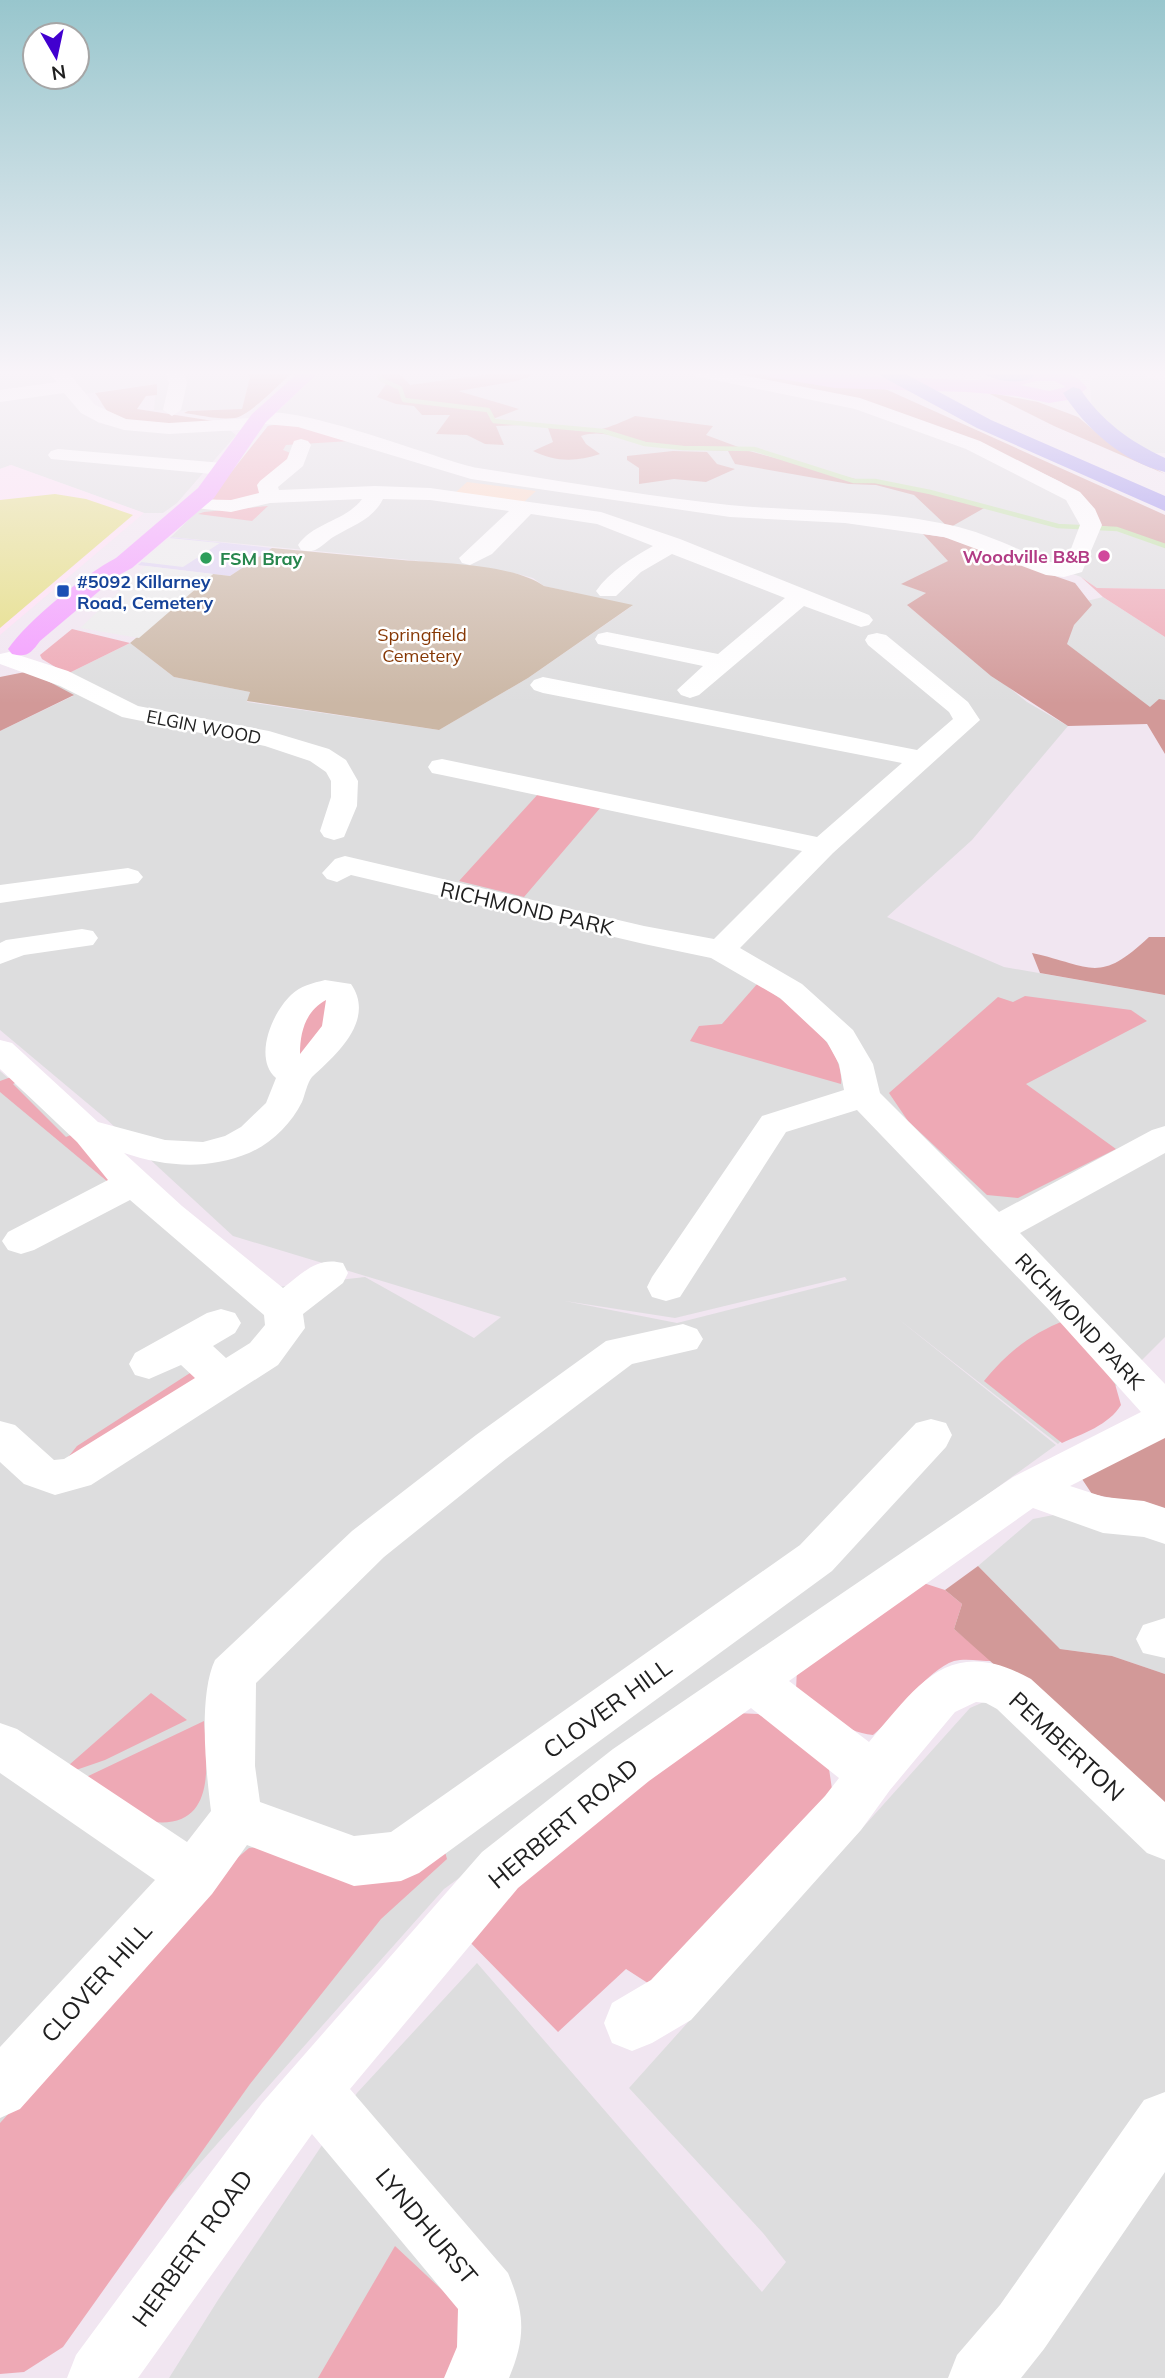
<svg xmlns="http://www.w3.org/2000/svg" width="1165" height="2378" font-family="Mulish,sans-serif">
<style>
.residential{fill:#ddddde;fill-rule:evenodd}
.commercial{fill:#dfd4f2}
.education{fill:#ffe0f5}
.grass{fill:#eea9b5}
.forest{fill:#d29998}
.cemetery{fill:#cbb7a5}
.park{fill:#fdd8c1}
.pitch{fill:#e4dd7f}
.parking{fill:#ececec}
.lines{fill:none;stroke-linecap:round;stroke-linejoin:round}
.stream{stroke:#c0e1a4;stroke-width:4.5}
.minor{fill:#fff;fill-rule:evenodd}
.major{fill:#f39cff;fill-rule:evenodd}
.highway{fill:#9689ec;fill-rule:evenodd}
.hotel-dot{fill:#d1479c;stroke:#fff;stroke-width:2.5}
.leisure-dot{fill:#2e9e5b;stroke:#fff;stroke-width:2.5}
.transit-dot{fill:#1a4fb4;stroke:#fff;stroke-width:2.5}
.labels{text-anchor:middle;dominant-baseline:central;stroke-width:5;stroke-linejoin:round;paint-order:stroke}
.far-hotel-label{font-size:18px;font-weight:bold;fill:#b23c85;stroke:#fff;text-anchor:end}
.far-leisure-label{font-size:18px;font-weight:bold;fill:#27864d;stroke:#fff;text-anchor:start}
.far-transit-label{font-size:18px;font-weight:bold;fill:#164399;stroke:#fff;text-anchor:start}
.far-park-label{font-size:18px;fill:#863805;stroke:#fff}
.far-street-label{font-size:18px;fill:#202020;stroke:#fff}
.street-label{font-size:21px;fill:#202020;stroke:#fff}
.near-street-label{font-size:24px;fill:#202020;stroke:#fff}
</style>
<rect width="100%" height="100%" fill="#f1e6f1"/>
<path class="residential" d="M0 371H49L81 408 99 423 136 431 221 430 231 431 236 435 177 503 163 513H144L11 465 0 469Z
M64 371H247L250 376 242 409 176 411 154 410 156 384 84 394Z
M320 371H684L873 410 968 445 1070 496 1083 527 1117 529 1165 547V589L1097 588 1081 577 967 535 901 517 829 512 923 534 949 561 902 584 927 593 908 606 1027 702 1068 726 972 840 887 917 1004 967 1165 995V1337L1058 1444 897 1318 1056 1445 444 1889 14 2372 0 2359V1071L251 1290 365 1277 474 1338 501 1317 233 1236 105 1118 0 1030V731L73 696 46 680 67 674 130 643 174 677 250 692 247 702 439 730 528 678 632 606 544 586 533 578 518 574 472 566 171 537 210 499 268 426 275 423 473 471 276 413ZM845 1277 847 1280 677 1323 565 1301 675 1318Z
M1108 371 1146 372 1147 378 1165 380V453H1144L1095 411 1091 402 1090 380Z
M1103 597 1165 637V724L1037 641 1074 604Z
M1130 1500 1165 1509V1674L1112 1656 1060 1649 978 1566 1033 1519Z
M986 1701 1010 1714 1165 1854V2378H169L218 2300 357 2093 477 1963 762 2292 786 2262 763 2233 629 2088 970 1708Z"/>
<path class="commercial" d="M171 537 272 548 230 576 138 565Z"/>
<path class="education" d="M11 465 144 513 0 635V469Z"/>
<path class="grass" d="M290 422 350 441 286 445 283 450 293 454 261 493 241 504 210 499 268 426Z
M268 506 252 521 198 514 204 512Z
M1081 577 1097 588 1165 589V637L1103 597Z
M72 629 130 643 67 674 42 659 40 655Z
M539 793 601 807 524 897 459 881Z
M758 983C789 1004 845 1043 841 1084L690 1041 699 1026 722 1024Z
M1025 996 1131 1010 1147 1021 1026 1084 1116 1149 1018 1198 987 1195 908 1121 889 1093 998 997 1013 1002Z
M325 998 335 1014 298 1062 302 1019Z
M11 1077 19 1081 13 1084 66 1137 71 1135 118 1183 114 1187 0 1092V1081Z
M1066 1320 1115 1384 1121 1405C1109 1425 1082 1434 1062 1443L984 1381C1008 1352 1030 1334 1066 1320Z
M190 1373 205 1374 65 1461 77 1446Z
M914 1580 945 1590 962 1604 954 1629 992 1661C981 1661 965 1658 954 1661 927 1670 897 1715 873 1735 843 1732 819 1710 796 1690L797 1668Z
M151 1693 187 1720 105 1760 76 1770 69 1765Z
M736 1713 758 1714 779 1725 828 1762 832 1789 657 1989 626 1969 558 2032 460 1932 490 1901Z
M204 1721C207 1763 217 1828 154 1822L82 1779Z
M277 1845 444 1848 447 1859 381 1919 250 2084 63 2347 24 2372 0 2374V2123L103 2010 223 1870 249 1848Z
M395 2246 455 2302 466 2320 448 2378H318Z"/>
<path class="forest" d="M247 371H294C281 382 249 417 234 418 218 420 200 415 184 413L188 411 242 409 250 377Z
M371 371H397L410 385 512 371H543L517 381 458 391 519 409 490 420 521 425 496 426 504 445 485 444 467 435 436 434 450 415H422L414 406 396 404 377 397 386 384Z
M705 371H751L774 376 883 388 1165 515V545L1118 528 1100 526 1081 496 1061 482 985 446 884 408Z
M157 384V395L146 396 137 409 220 422C197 424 130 428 111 415 105 410 100 399 95 393Z
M986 392 1038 402 1078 417 1110 444 1165 474 1054 426Z
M635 416 713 426 706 435 749 451 859 480 923 490 986 507 949 528 914 495 876 485 849 484 735 464 728 451C702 450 676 449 651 446 627 442 606 428 581 436L586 444 600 454C576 462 555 462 533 451L553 442 547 425C589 434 596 434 635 416Z
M673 451 707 452 717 464 735 469 706 482 674 479 639 484V468L627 460V456Z
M923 534 969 541 1009 560 1075 583 1092 605 1074 625 1067 644 1150 707 1159 699 1165 700V754L1147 724 1068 726 991 676 907 605 926 593 901 584 948 561Z
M25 672 46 680 74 695 0 731V677Z
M1149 937H1165V995L1040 973 1032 953C1092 966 1098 985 1149 937Z
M1165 1409V1509L1092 1494 1080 1476Z
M978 1566 1060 1649 1112 1656 1165 1674V1816L954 1629 962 1604 945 1590Z"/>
<path class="cemetery" d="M272 548C315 552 358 556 402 560 439 563 514 564 544 586L633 605 528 678 439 730 247 701 250 692 174 677 130 643 213 574 230 576Z"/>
<path class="park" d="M467 482 536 491 524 502 455 493Z"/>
<path class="pitch" d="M55 494 86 499 133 515 0 628V500Z"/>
<path class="parking" d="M169 538 220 543 183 567 141 562Z
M146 566 213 574 139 638 80 628Z"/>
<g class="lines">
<path class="stream" d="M376 371 382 380 400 388 404 400 488 410 494 421 603 431 645 444 683 448 754 449 854 481H875L930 492 1058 526 1117 529 1165 546"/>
<path class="minor" d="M48 371H67L95 405 126 419 169 423 250 418C271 392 442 462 478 468 561 481 646 496 729 505 803 512 878 509 950 525 984 532 1018 550 1050 562H1066L1080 525 1066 500 966 449 855 409 695 376 686 371H722L860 398 980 441 1080 492 1095 509 1102 525 1082 572 1064 577 1046 575 944 537 845 523 730 517 471 479 298 427 265 424 256 429 169 434 124 430 98 422 81 413 64 393 0 402V390L57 382Z
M165 371H183L187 383 181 410 172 416 163 410 169 383Z
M1041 371H1085L1082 375 1047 380 1038 375Z
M301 439 308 441 311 445 303 466 278 487 279 490 375 486 430 488 601 512 680 539 869 615 873 620 869 625 861 627 804 606 699 695 690 698 681 695 677 690 703 666 598 644 595 639 598 634 607 632 718 654 785 598 672 554 641 572 616 596H600L596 591C610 571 632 558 653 546L597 524 531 514 492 554 470 565 462 563 459 558 509 511 430 500 383 499C373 519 354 525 335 536 329 539 324 545 317 549 312 552 307 551 301 550L298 545C314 522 346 521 362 499L270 503 231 512 187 507 183 503 187 499 231 500 259 493 257 485 260 481 287 459 294 441Z
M58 449 223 463 230 465 233 469 230 473 223 475 51 459 48 455 51 451Z
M877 633 886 635 968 702 980 720 833 853 740 948 802 984 853 1030 873 1064 880 1093 999 1212 1152 1130 1165 1126V1153L1020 1233 1165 1384V1438L1070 1486 1104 1497 1144 1501 1165 1508V1544L1144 1537 1103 1533 1033 1508 789 1681 869 1742C919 1684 949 1634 1031 1679L1165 1802V1860L1147 1853 997 1709 986 1703 976 1702 955 1712 890 1790 861 1830 691 2020 652 2043 632 2051 612 2043 604 2023 612 2003 651 1980 825 1796 839 1778 751 1708 649 1781 518 1888 350 2089 508 2273C525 2314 526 2337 509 2378H444L457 2347 458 2309 312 2134 138 2378H67L76 2355 262 2103 482 1852 613 1749 1013 1477 1141 1412 1050 1311 857 1110 786 1132 680 1297 666 1301 652 1297 647 1287 652 1277 762 1116 844 1090 839 1064 827 1042 780 998 711 958 644 944 351 875 337 882 327 879 322 873 335 859 345 856 644 926 714 939 802 851 442 775 432 773 428 767 432 761 442 759 817 837 902 763 543 693 534 690 530 685 534 680 543 677 917 750 953 719 949 712 868 645 865 640 868 635Z
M9 652 68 671 138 706 269 731 329 749 346 760 358 781 357 806 344 837 334 840 324 837 320 831 331 797V781L326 772 310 761 265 746 122 717 60 686 0 664V654Z
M128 868 138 871 143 877 138 883 0 903V885Z
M82 929 93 931 98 938 93 945 24 955 0 964V943L6 940Z
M325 980 351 984C376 1020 336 1055 312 1077 307 1083 305 1095 302 1102 291 1124 272 1143 249 1153 208 1170 166 1167 124 1153L182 1206 283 1288C303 1273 317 1256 343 1263L348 1273 343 1283 303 1314 305 1328 278 1365 91 1485 55 1495 24 1484 0 1462V1421L15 1425 54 1460 64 1459 195 1378 181 1365 149 1379 135 1375 129 1364 135 1353 207 1313 221 1309 235 1313 241 1323 235 1333 213 1346 226 1358 250 1343 265 1325 264 1315 130 1200 34 1250 21 1254 8 1250 2 1241 8 1232 108 1180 77 1142 0 1069V1040L12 1043 98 1122 165 1140 203 1142 225 1136 241 1127 266 1103 276 1078C253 1058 272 1013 291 995 300 986 313 983 325 980ZM326 1000 322 1026 300 1054C300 1031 306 1011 326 1000Z
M683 1324 697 1329 703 1339 697 1349 632 1364 506 1459 384 1557 256 1683 255 1766 260 1802 354 1836 391 1832 800 1545 916 1423 931 1419 946 1423 952 1435 946 1447 832 1571 419 1873 401 1881 354 1886 247 1845 212 1894 20 2109 0 2118V2047L155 1880 0 1773V1723L17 1729 187 1842 211 1811C206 1771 198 1696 215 1660L352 1531 476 1435 606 1341Z
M1165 1618V1658L1143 1653 1136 1639 1143 1625Z
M1165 2092V2172L1044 2349 1021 2378H948L957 2355 1000 2305 1144 2100Z"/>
<path class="major" d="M300 371H320L266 422 214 498 132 568 117 576 40 641C31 653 27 658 12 654L8 649C28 620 84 575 116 558L198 488 252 414Z
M760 371 967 380C978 380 989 380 1000 378 1029 374 1066 358 1087 388L1074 399 1049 403 1016 396 967 392 835 388 769 377ZM1036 381H1055L1066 387 1049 391 1021 385Z"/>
<path class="highway" d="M877 371H900L991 420 1165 496V511L977 428 879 375Z
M981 371H1027L1034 376C1025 386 989 381 981 371Z
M1073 387 1080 389C1102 421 1129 441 1165 458V472C1123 462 1086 429 1063 393Z"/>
</g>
<linearGradient id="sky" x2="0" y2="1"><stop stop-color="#98c6cd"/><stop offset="0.53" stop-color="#f9f4f9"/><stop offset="1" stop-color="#f9f4f9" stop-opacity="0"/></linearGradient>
<rect width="1165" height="704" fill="url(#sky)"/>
<circle class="hotel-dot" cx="1104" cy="556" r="7"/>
<circle class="leisure-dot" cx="206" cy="558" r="7"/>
<rect class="transit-dot" x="56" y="584" width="14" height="14" rx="3.5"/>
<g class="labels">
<g class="far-hotel-label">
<text x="1090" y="556">Woodville B&amp;B</text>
</g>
<g class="far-leisure-label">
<text x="220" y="558">FSM Bray</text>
</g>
<g class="far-transit-label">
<text x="77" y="581">#5092 Killarney<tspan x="77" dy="21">Road, Cemetery</tspan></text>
</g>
<g class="far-park-label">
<text x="422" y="634">Springfield<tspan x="422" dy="21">Cemetery</tspan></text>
</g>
<g class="far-street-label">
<text transform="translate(204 727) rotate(11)">ELGIN WOOD</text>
</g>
<g class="street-label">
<text transform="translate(527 908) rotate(13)">RICHMOND PARK</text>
<text transform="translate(1080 1321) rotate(47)">RICHMOND PARK</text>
</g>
<g class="near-street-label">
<text transform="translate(607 1708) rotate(-36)">CLOVER HILL</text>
<text transform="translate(1067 1746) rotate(43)">PEMBERTON</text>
<text transform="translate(563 1823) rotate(-40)">HERBERT ROAD</text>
<text transform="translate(96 1982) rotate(-48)">CLOVER HILL</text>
<text transform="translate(427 2226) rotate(50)">LYNDHURST</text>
<text transform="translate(192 2248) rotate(-54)">HERBERT ROAD</text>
</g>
</g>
<g transform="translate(56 56) rotate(171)"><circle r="33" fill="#ffffff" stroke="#a6a6a6" stroke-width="2"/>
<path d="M0-5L12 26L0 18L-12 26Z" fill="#4100cf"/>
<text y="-10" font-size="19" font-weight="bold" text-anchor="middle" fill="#202020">N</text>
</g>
</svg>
